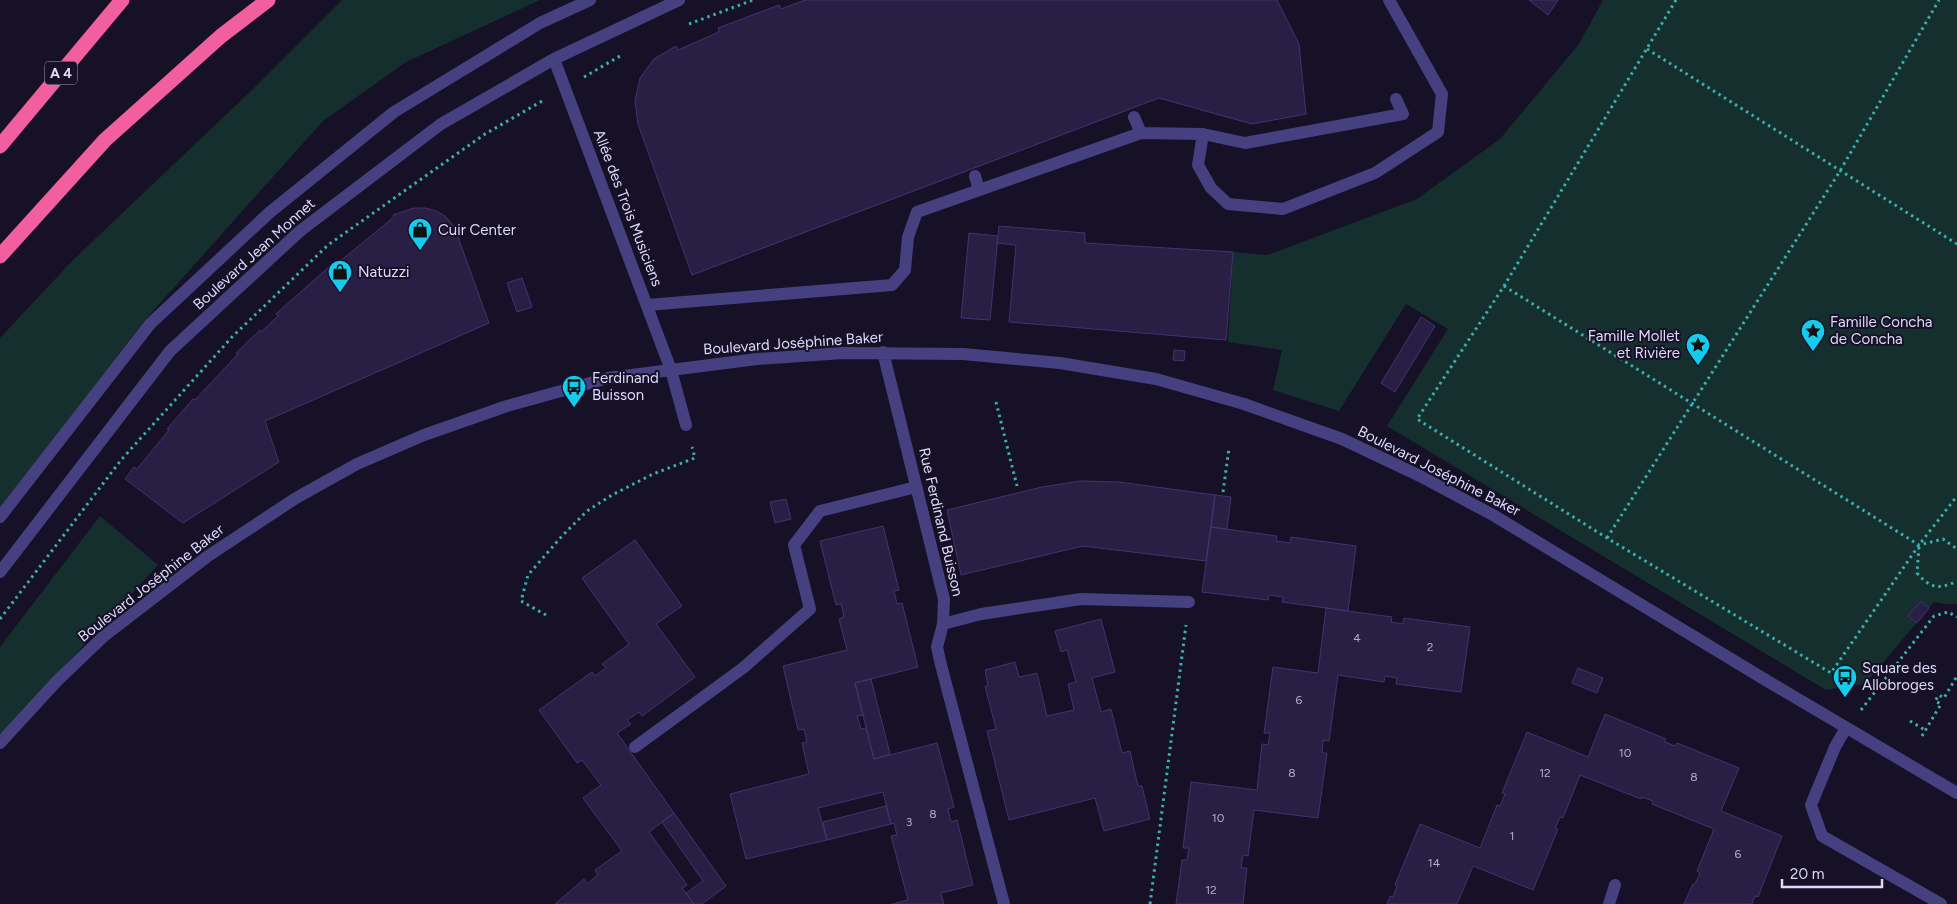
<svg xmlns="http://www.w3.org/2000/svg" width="1957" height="904" font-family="Figtree,sans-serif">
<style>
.green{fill:#152f2f}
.building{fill:#291f45;stroke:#42336f}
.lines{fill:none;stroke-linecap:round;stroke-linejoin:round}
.path{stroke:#3aafad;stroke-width:3;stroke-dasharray:2.5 4;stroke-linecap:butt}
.minor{stroke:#464081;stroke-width:12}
.highway{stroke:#f25f9e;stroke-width:15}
.labels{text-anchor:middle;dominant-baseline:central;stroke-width:4;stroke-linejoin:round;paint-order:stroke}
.number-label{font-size:12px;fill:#b2aace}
.shield{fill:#161126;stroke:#a39dbc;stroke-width:1}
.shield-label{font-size:14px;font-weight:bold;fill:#dfd9fc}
.street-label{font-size:15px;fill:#dfd9fc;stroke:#161126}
.poi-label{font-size:15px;fill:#dfd9fc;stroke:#161126;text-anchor:start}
</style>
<rect width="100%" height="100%" fill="#161126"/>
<path class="green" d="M342 0H540L406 62 323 121 144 321 0 509V338L73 260 253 89Z
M1603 0H1957V604H1944L1934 602 1865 684 1826 690 1387 426 1448 329 1406 304 1339 411 1273 390 1282 350 1228 342 1233 252 1267 255 1417 199 1500 139 1579 44Z
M100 516 158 565 0 736V647Z"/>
<path class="building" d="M805 0H1277L1299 44 1306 114 1252 124 1159 98 692 275 638 124 635 101 640 78 654 59 676 46 678 50 719 32 718 28 779 5 781 9Z
M1529 0H1558L1548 15Z
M414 208H425L436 211 445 216 454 226 489 323 265 421 279 462 183 523 125 479 134 467 137 469 169 430 167 429 193 399 195 400 238 354 236 353 260 330 261 332 278 316 276 314 332 264 333 267 394 217 393 215Z
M999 226 1085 233V243L1233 252 1226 340 1009 322 1016 245 997 243Z
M969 233 998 236 990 320 961 318Z
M522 278 532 307 517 312 507 283Z
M1421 317 1435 326 1395 392 1381 383Z
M1174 350 1185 351 1184 361 1173 360Z
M1080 481 1119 482 1215 495 1206 561 1083 546 961 575 947 510 1042 487Z
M1215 495 1231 497 1227 529 1211 527Z
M786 499 791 519 775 523 770 502Z
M883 526 899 590 894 591 897 604 902 603 918 667 855 683 863 715 857 716 861 729 866 728 874 759 937 743 954 807 948 809 951 822 957 820 973 885 941 893 944 904H892L908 900 891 836 897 835 894 823 891 824 883 792 818 808 827 840 746 859 730 794 809 774 802 743 807 742 804 729 798 730 783 666 847 650 839 619 844 617 841 604 836 605 820 541Z
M1211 527 1277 536 1276 541 1290 543 1291 537 1356 546 1348 611 1282 602 1283 597 1269 595 1268 600 1202 592Z
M635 540 682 606 656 624 695 677 642 716 639 712 627 720 631 724 617 733 674 813 649 832 687 885 682 888 694 904H555L584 879 587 884 598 875 595 870 622 851 583 798 601 785 582 760 577 763 539 710 592 672 595 676 606 668 602 664 629 644 582 578Z
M1921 601 1929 608 1917 623 1908 616Z
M1326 608 1392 617 1391 622 1403 624 1404 618 1470 627 1461 692 1396 684 1397 678 1385 676 1384 682 1338 675 1329 741 1323 740 1322 753H1327L1318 818 1254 810 1248 856 1243 855 1241 868H1247L1243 904H1176L1182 860H1187L1189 848H1183L1191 782 1257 790 1262 744 1268 745 1270 733H1264L1273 667 1318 673Z
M1101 619 1115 672 1092 678 1101 712 1111 709 1122 753 1130 751 1138 786H1142L1150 819 1104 831 1095 798 1009 820 987 731 996 729 985 686H988L985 670 1015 662 1019 677 1037 673 1047 716 1074 710 1068 684 1076 682 1067 650 1061 652 1055 631Z
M1578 668 1603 678 1597 693 1572 683Z
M871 679 890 754 874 759 855 683Z
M1605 714 1666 739 1665 742 1675 746 1677 743 1739 768 1721 811 1782 836 1758 897 1755 896 1752 904H1684L1693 884H1695L1700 873 1697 871 1714 829 1652 804 1653 801 1642 797 1641 799 1580 775 1563 818 1560 817 1555 828 1558 829 1533 890 1473 866 1457 904H1387L1390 896 1393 897 1397 886 1395 885 1420 824 1480 848 1497 805 1500 806 1505 794 1502 793 1527 732 1588 757Z
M886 806 891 824 827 840 823 822Z
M674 813 726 886 702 904H694L686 893 703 881 662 822Z"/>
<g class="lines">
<path class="path" d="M1676 0 1504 286 1417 419 1607 538 1831 673 1919 545 1957 496
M689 24 753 0
M1647 49 1957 244
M584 77 620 56
M1504 286 1919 545 1943 539 1957 549
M996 402 1017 486
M1223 492 1229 448
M1607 538 1840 171 1939 0
M1919 547 1917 573C1930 588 1939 590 1957 581
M546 615 521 601 528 575 562 536 587 511 612 495 653 474 695 458 692 447
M0 619 121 460 232 337 328 245 485 134 544 100
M1861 710 1934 616 1948 612 1957 617
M1910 721 1925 730
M1922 736 1941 704 1935 701 1939 695 1944 698 1957 676
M1150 904 1186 625"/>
<path class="minor" d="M554 59 671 370 686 425
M1134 117 1141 133
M1203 134 1198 165 1211 188 1228 204 1283 209 1375 173 1438 132 1442 94 1389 0
M975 176 979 190
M647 305 892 285 905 270 908 237 917 212 1141 133 1203 134 1245 143 1403 114 1396 99
M883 352 944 599 943 624 937 647 941 665 1004 904
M0 517 150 324 269 213 394 112 540 23 590 0
M0 572 170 351 300 231 441 124 554 59 679 0
M943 624 981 614 1081 599 1189 602
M1846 728 1835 747 1811 805 1822 836 1941 904
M0 743 57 681 104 636 208 556 296 498 357 464 424 435 507 406 608 378 757 359 843 353 963 354 1060 363 1156 379 1244 404 1342 439 1420 476 1493 515 1764 679 1957 793
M635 747 743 668 810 609 794 545 820 511 916 487
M1609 904 1615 885"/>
<path class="highway" d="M0 146 122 0
M0 256 105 140 221 36 268 0"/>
</g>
<defs>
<symbol id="shop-pin" viewBox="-11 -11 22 30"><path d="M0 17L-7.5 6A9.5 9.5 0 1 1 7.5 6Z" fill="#16ccec" stroke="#161126"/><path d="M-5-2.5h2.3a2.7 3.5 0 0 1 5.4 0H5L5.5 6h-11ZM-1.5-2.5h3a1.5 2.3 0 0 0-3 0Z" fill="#111"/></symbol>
<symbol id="sight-pin" viewBox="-11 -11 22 30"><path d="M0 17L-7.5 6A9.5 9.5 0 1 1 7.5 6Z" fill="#16ccec" stroke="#161126"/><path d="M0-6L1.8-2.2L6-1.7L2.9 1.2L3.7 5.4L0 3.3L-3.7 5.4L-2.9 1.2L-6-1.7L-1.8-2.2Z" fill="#111"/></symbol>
<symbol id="bus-pin" viewBox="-11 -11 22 30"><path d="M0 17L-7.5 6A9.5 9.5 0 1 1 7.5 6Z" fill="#16ccec" stroke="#161126"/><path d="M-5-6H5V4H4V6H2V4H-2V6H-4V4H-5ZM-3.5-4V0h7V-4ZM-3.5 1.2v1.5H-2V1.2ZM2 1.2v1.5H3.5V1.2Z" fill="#111"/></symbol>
</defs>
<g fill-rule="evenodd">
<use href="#shop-pin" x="406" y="216" width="28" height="38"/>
<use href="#shop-pin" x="326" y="258" width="28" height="38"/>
<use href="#sight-pin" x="1799" y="317" width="28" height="38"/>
<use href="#sight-pin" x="1684" y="331" width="28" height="38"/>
<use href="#bus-pin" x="560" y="373" width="28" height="38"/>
<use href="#bus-pin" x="1831" y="663" width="28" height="38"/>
</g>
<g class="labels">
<g class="number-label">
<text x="1357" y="638">4</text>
<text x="1430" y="647">2</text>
<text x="1299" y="700">6</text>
<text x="1625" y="753">10</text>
<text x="1292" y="773">8</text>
<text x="1545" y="773">12</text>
<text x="1694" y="777">8</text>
<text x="933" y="814">8</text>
<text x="1218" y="818">10</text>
<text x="909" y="822">3</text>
<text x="1512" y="836">1</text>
<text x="1738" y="854">6</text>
<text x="1434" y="863">14</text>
<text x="1211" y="890">12</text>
</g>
<rect class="shield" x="45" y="61.5" width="32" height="23" rx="4"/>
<g class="shield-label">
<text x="61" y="73">A 4</text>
</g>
<g class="street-label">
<text transform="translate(628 208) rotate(69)">Allée des Trois Musiciens</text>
<text transform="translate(254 254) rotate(-42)">Boulevard Jean Monnet</text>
<text transform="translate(793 343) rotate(-4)">Boulevard Joséphine Baker</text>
<text transform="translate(1439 471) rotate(27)">Boulevard Joséphine Baker</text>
<text transform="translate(941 522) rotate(77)">Rue Ferdinand Buisson</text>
<text transform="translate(151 583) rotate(-38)">Boulevard Joséphine Baker</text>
</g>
<g class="poi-label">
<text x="438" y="230">Cuir Center</text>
<text x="358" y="272">Natuzzi</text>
<text x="1830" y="322">Famille Concha<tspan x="1830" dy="17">de Concha</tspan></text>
<text x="1680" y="336" text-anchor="end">Famille Mollet<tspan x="1680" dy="17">et Rivière</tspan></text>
<text x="592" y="378">Ferdinand<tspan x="592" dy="17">Buisson</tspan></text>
<text x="1862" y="668">Square des<tspan x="1862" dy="17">Allobroges</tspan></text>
</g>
</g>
<path d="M1782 879v8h100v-8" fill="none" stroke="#dfd9fc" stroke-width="2.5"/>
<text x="1790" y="879" font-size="15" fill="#dfd9fc" stroke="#161126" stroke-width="4" paint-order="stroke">20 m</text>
</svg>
